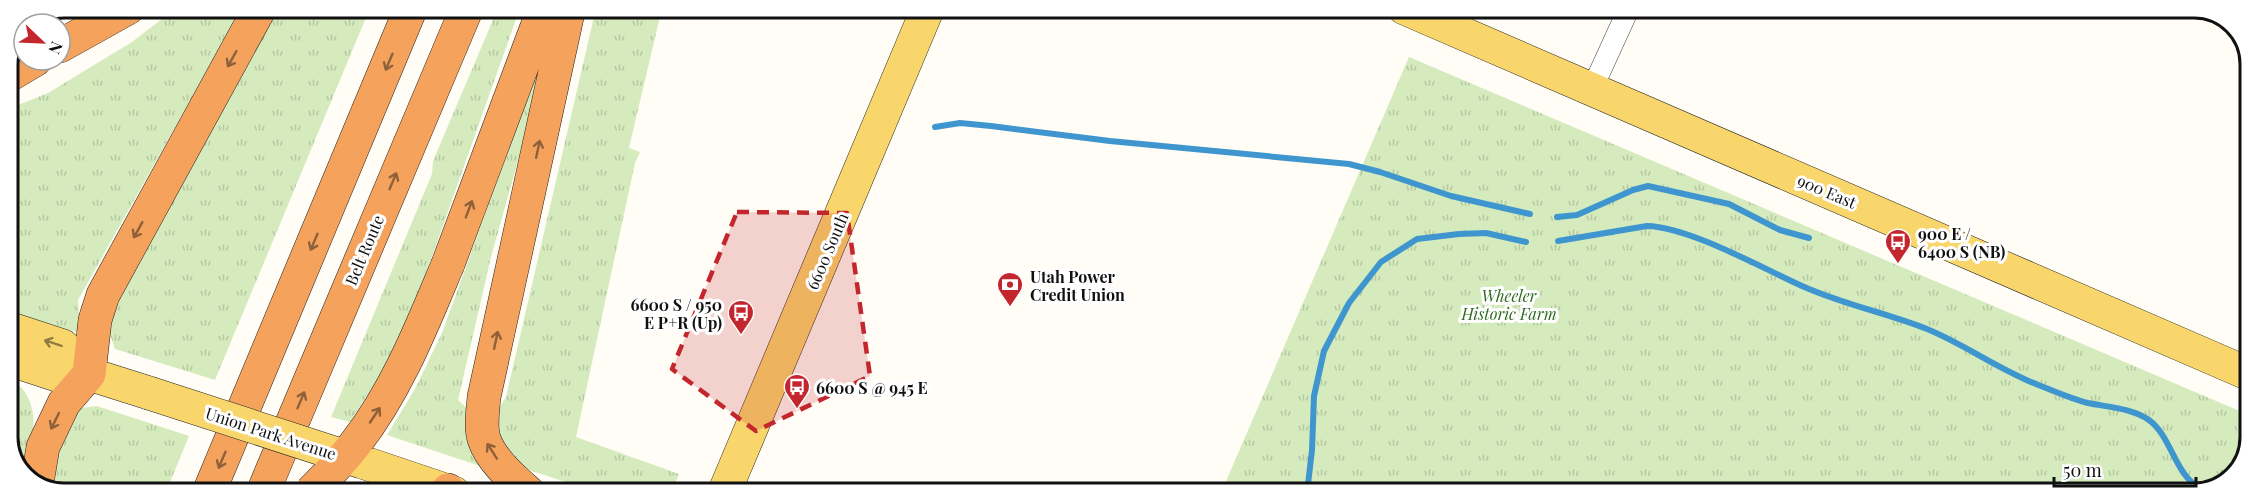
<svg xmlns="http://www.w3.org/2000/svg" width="2258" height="501" font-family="'Playfair Display',serif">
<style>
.grass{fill:url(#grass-tufts)}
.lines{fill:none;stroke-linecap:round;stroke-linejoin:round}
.stream{stroke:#3f96cf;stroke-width:6}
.street-casing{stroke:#444;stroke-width:22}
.primary-casing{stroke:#222;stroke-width:34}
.highway-casing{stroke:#222;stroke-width:34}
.street{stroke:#fff;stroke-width:21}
.primary{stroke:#f9d66b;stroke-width:33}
.highway{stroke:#f5a25d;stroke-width:33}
.primary-bridge-casing{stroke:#222;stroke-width:34;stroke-linecap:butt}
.highway-bridge-casing{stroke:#222;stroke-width:34;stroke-linecap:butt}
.primary-bridge{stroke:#f9d66b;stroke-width:33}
.highway-bridge{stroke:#f5a25d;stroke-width:33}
.oneway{stroke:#8e613b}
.oneway2{stroke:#917d42}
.marked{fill:#c4262e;fill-opacity:0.2;stroke:#c4262e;stroke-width:4.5;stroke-dasharray:12 8;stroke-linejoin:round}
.labels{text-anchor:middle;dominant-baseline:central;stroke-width:6;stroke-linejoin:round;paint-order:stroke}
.street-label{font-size:16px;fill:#111;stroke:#fff}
.poi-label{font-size:16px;font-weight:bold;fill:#111;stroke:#fff;text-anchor:start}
.park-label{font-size:16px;font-style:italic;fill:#2f6b1f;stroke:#fff}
.rim{fill:none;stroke:#111;stroke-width:3}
</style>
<defs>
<pattern id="grass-tufts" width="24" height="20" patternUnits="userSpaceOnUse" patternTransform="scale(1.5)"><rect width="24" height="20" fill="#d5ebbd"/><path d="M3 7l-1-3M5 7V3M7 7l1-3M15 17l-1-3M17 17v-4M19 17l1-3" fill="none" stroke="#b6c8a1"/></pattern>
</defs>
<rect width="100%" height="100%" fill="#fffdf5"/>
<path class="grass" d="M65 8H78L50 24H24Z
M176 8H242L78 300 80 333 8 312V109L48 93 132 42Z
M280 8H370L215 380 115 349 109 331 117 286Z
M498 8H520L418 296 386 366 350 422 331 417 432 174 433 161Z
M596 8H662L629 148 640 152 635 163 576 437 679 474 671 493H600L532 471 518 465 500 443 496 413 506 397Z
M554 24 556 25 491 257 458 400 470 411 480 466 387 435 415 389 442 333Z
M1409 57 2249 415V448L2228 482 2194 493H1221Z
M8 378C47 399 31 441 26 477L22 474 8 444Z
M97 406 189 436 166 492H53L50 491 61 429 81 408Z"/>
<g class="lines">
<path class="stream" d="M935 127 960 123 991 126 1110 141 1349 164 1380 172 1451 196 1530 214
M1557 217 1577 215 1633 190 1648 186 1729 204 1780 230 1809 238
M1558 241 1647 226C1689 227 1762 268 1802 286 1842 304 1886 313 1927 329 1966 345 2001 371 2041 386 2056 392 2072 399 2088 403 2107 407 2132 408 2149 420 2172 437 2174 474 2200 488
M1307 493 1312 450 1314 396 1324 351 1349 303 1381 262 1417 239 1459 234 1486 233 1526 242"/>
<defs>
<path id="street" d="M1592 89 1629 8"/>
<path id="primary" d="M1404 8 2249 374
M8 328 63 346 89 374
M8 359 57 375 89 374 149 393
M362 462 454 493
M724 493 928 8"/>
<path id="highway" d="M60 46 128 8
M8 76 35 60
M448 264 544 8
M37 483 43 447 64 403 89 374 95 320 103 295 260 8
M209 492 411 8
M263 492 467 8
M446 493 448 490
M529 493C513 479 491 460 484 439 480 426 483 410 484 397L569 8"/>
</defs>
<use href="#street" class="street-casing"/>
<use href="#primary" class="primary-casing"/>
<use href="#highway" class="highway-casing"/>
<use href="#street" class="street"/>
<use href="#primary" class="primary"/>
<use href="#highway" class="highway"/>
<defs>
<path id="primary-bridge" d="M149 393 362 462"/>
<path id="highway-bridge" d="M311 492C326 477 342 461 355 444 397 390 422 326 448 264"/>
</defs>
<use href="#primary-bridge" class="primary-bridge-casing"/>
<use href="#highway-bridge" class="highway-bridge-casing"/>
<use href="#primary-bridge" class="primary-bridge"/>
<use href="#highway-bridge" class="highway-bridge"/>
</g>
<defs><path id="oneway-shaft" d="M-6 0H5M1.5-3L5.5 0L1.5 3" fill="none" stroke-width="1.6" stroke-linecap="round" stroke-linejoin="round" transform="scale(1.5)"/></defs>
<g class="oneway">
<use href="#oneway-shaft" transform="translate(232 59) rotate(119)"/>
<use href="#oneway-shaft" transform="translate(389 62) rotate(113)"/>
<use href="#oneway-shaft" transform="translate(538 149) rotate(-78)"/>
<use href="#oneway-shaft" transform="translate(393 181) rotate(-67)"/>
<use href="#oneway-shaft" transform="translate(469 209) rotate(-69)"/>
<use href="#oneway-shaft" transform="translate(138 230) rotate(119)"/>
<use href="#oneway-shaft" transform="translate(314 242) rotate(113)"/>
<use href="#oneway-shaft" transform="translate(496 340) rotate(-78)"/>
<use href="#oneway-shaft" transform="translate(301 400) rotate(-67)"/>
<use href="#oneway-shaft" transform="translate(375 415) rotate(-56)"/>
<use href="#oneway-shaft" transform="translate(55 421) rotate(116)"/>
<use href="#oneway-shaft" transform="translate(492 451) rotate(-123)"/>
<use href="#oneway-shaft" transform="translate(222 460) rotate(113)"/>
</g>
<use class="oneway2" href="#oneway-shaft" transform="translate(53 343) rotate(-162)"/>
<path class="marked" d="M737 212 847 213 870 376 756 431 672 369Z"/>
<defs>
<symbol id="bus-pin" viewBox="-11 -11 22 30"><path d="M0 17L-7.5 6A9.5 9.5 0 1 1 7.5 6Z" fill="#c4262e" stroke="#fff"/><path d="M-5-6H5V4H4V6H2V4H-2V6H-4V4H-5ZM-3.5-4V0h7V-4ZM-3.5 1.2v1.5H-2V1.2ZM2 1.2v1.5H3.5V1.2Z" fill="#fff"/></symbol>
<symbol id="bank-pin" viewBox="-11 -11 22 30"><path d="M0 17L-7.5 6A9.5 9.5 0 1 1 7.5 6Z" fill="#c4262e" stroke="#fff"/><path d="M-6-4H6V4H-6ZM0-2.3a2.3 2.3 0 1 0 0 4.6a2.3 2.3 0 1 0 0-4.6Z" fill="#fff"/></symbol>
</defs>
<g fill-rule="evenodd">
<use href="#bus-pin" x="1883" y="227" width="30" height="40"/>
<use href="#bank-pin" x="995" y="270" width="30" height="40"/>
<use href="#bus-pin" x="726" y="298" width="30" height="40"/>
<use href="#bus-pin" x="782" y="372" width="30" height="40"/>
</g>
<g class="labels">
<g class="street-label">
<text transform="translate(1827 191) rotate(23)">900 East</text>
<text transform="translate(364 250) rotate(-67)">Belt Route</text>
<text transform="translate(827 251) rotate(-67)">6600 South</text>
<text transform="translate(271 433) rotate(18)">Union Park Avenue</text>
</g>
<g class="poi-label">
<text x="1918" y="233">900 E /<tspan x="1918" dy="18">6400 S (NB)</tspan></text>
<text x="1030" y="276">Utah Power<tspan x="1030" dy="18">Credit Union</tspan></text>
<text x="722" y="304" text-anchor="end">6600 S / 950<tspan x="722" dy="18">E P+R (Up)</tspan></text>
<text x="816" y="387">6600 S @ 945 E</text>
</g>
<g class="park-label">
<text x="1509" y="295">Wheeler<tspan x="1509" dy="18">Historic Farm</tspan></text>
</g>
</g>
<path d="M0 0H2258V501H0ZM64 18H2194A46 46 0 0 1 2240 64V437A46 46 0 0 1 2194 483H64A46 46 0 0 1 18 437V64A46 46 0 0 1 64 18Z" fill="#fff" fill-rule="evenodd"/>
<path class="rim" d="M64 18H2194A46 46 0 0 1 2240 64V437A46 46 0 0 1 2194 483H64A46 46 0 0 1 18 437V64A46 46 0 0 1 64 18Z"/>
<g transform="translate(42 42) rotate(113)"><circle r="28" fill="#ffffff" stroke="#a0a0a0" stroke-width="1.5"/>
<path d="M0-4.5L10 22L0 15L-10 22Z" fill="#c4262e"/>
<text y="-9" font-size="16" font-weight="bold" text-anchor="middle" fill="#111111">N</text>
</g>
<path d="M2054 477v9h142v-9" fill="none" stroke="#111111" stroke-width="3"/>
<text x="2063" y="477" font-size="18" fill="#111111" stroke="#ffffff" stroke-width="4.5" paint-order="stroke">50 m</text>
</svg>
